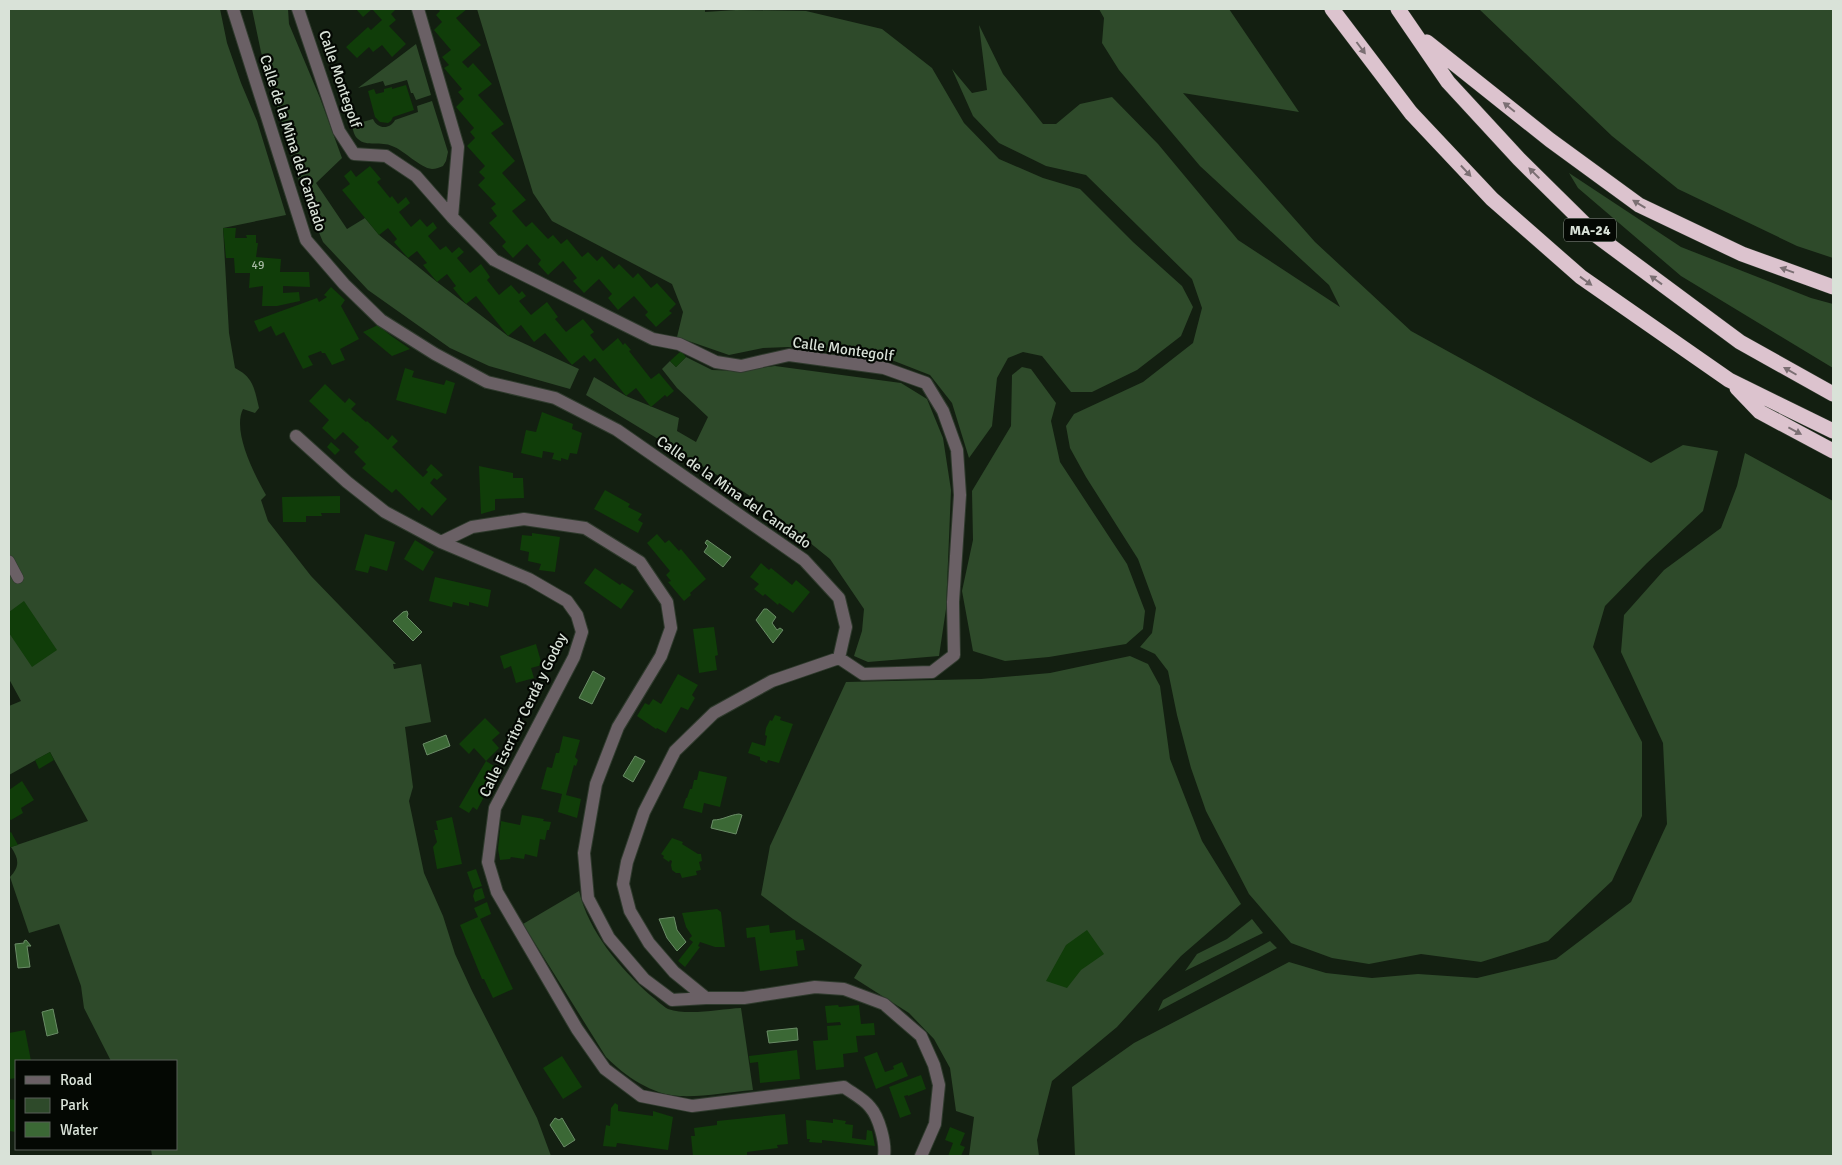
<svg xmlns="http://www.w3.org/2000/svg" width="1842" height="1165" font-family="Signika,sans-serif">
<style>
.green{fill:#2e4a2a}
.water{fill:#3b6835;stroke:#6a8d66}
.building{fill:#103d09}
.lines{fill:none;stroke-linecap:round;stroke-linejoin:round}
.lane-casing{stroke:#2f3a2d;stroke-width:12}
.street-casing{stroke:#2f3a2d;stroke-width:14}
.highway-casing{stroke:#2f3a2d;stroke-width:16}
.lane{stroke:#6a6065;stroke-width:11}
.street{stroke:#6a6065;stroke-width:12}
.highway{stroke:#dcc3ce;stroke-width:15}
.oneway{fill:#7b6f73}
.labels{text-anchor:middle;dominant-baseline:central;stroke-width:4.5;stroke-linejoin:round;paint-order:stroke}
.number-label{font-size:12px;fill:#a7b9a4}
.shield{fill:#040803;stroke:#99a198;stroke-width:1}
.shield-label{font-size:14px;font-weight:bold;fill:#d9e2d8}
.street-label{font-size:15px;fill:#d9e2d8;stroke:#040803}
</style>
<rect width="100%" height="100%" fill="#131f11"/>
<path class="green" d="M9 9H220L227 43 241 83 257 121 286 215 223 228 229 333 235 368C254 378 254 388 259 408L255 413 243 409C232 431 254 474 266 495L261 500 268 521 311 576 396 664H393L394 669 421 664 431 722 405 727 413 787 409 801 424 873 443 916 455 954 472 991 537 1118 551 1156H152L151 1149H176V1061H111L84 1008 81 986 59 924 29 933 10 877C20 866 19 859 11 847L88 821 50 752 9 775V706L21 701 9 679Z
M252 9H288L289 24 320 98 342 158 316 183 347 229 365 218 379 235 437 282 508 336 579 369 570 389 489 366 450 348 368 290 323 242 303 195 261 52Z
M477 9H705V12L736 10 806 11 882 29 932 68 964 123 999 159 1043 178 1080 189 1133 242 1182 286 1193 307 1181 336 1137 370 1092 392H1071L1042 356 1023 352 1008 358 997 378 992 426 969 458 952 403 930 375 884 357 788 347 763 348 729 355 677 337 683 312 672 284 552 221 533 193Z
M1099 9H1229L1299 112 1183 93 1315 242 1411 331 1651 463 1683 445 1718 451 1703 511 1647 563 1605 606 1593 647 1642 742V816L1612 881 1548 941 1481 962 1421 954 1369 964 1332 958 1291 943 1249 894 1206 811 1191 768 1177 715 1168 671 1155 654 1140 647 1152 633 1156 608 1138 559 1086 477 1070 448 1066 426 1074 414 1143 382 1193 343 1202 308 1192 279 1086 175 1046 166 999 143 973 116 952 69 972 93 987 90 979 25 1003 74 1043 124H1056L1080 104 1112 97 1158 144 1238 240 1340 307 1329 285 1200 166 1119 70 1102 43 1104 18Z
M1479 9H1833V258L1797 246 1678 189 1612 136Z
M416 44 431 95 416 100 413 93H411L407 80 385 86 383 81 358 88Z
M432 101 448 152 446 161 443 166C440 167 436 169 432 169 420 168 404 150 392 146 382 141 366 147 358 139 354 136 353 130 352 125L373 119C377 129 390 130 395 120L418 112 417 106Z
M1569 173 1681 247 1811 298 1833 304V368L1681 276 1578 188Z
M686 357 712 370 740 371 775 366 901 383 927 399 943 438 951 490 946 609 939 656 868 662 854 656 862 631 864 609 830 559 762 504 735 486 586 395 594 377 626 396 679 418 677 431 696 442 708 417 677 388 662 369 670 361 676 367Z
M1022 367 1031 369 1056 403 1051 421 1060 462 1127 564 1145 611 1143 629 1126 644 1049 657 1005 661 973 651 962 591 973 540 972 491 1011 426 1012 375Z
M1745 453 1833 501V1156H1075L1072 1087 1134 1043 1289 962 1326 973 1372 978 1418 974 1477 978 1556 959 1631 902 1667 824 1663 743 1621 652 1624 615 1664 570 1721 528 1737 486Z
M1130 656 1148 664 1160 686 1170 759 1202 841 1241 904 1181 956 1117 1027 1052 1081 1037 1140 1039 1156H969L974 1117 956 1111 950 1068 934 1039 909 1013 854 978 862 965 793 919 761 895 770 846 846 682 981 679 1050 673Z
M579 891C589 932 619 967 650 995 656 999 662 1006 668 1009 689 1016 720 1009 741 1008L753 1090C729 1092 704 1097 680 1096 652 1095 625 1076 606 1057L523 924Z
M1252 919 1263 933 1185 971 1197 954 1227 939Z
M1270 941 1277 948 1158 1011 1163 1000Z"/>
<path class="water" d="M707 540 731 557 723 567 704 552 708 546 705 543Z
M764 609H767L776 617 772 623 777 630 780 628 783 630 773 643 756 620Z
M407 611 408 614 407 617 422 632 413 641 393 621 403 612Z
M593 671 605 678 592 704 579 698Z
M446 735 450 746 427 755 423 744Z
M635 756 645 761 633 782 623 776Z
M739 814 742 815 736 834 711 828 713 820C723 820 729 815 739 814Z
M674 917 677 930 686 942 677 951 667 938 659 919Z
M26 940 31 946H27L30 967 18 968 15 944 24 943V941Z
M53 1009 58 1033 47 1036 42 1012Z
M797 1028 798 1040 769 1043 767 1031Z
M555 1118 559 1120 562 1118 575 1140 564 1147 550 1125Z"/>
<path class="building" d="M356 9H396L391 14 396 20 389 26 406 44 392 57 382 45 373 52 369 47 357 58 346 47 368 27 371 30 382 20 372 9 363 17Z
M438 9H467L456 18 481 45 462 62 468 68 473 63 492 84 478 95 504 124 491 133 515 161 502 173 526 200 512 211 526 227 532 222 548 239 553 235 561 244 567 239 582 257 588 252 597 261 602 256 614 269 619 264 633 278 638 273 651 288 657 283 676 304 669 311 672 313 656 327 645 315 648 312 634 296 618 310 608 298 612 294 599 279 584 293 573 281 577 278 563 261 548 275 538 264 541 260 527 244 513 258 502 246 506 242 489 223 497 216 491 208 496 204 478 185 485 178 479 172 485 166 467 146 475 138 470 132 474 128 456 107 464 99 458 92 462 89 444 68 449 65 442 57 451 50 434 30 442 22 436 15 440 11Z
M406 85 414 110 393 117 391 121 388 123 380 122 375 117 368 91 374 89 376 94 384 92V89L392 87V89Z
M370 166 381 179 377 182 390 198 392 196 398 204 406 197 410 203 399 212 411 227 420 219 427 227 433 222 437 228 428 236 440 250 446 246 452 253 459 247 464 252 457 258 470 273 481 264 490 277 487 280 499 295 511 285 519 294 522 291 526 296 519 301 531 315 547 302 558 317 555 319 566 332 583 319 594 332 590 335 603 351 618 338 623 345 625 343 631 350 629 351 651 379 659 373 674 391 667 397 665 395 651 407 636 388 626 396 595 358 590 362 584 355 572 365 545 333 534 342 521 325 508 336 476 296 466 304 453 288 456 286 447 274 437 282 423 265 427 263 417 251 408 258 394 242 397 239 388 228 379 235 342 190 350 184 344 176 351 170 356 177Z
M223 228H236L235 238H247L246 235H256V243H258L256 257 281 259 280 272H309L310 287 283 286V293L299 292 300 301 277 306H262L263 286 249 288 250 273H235L234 258H226Z
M331 287 345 300 341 306 359 339 340 349 345 360 332 365 325 353H322L321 351 308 356 313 365 303 369 284 332 276 336 271 326 259 332 254 321 317 298 319 302 327 297 324 295Z
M378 325 390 335 410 349 392 356 363 332Z
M681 351 686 357 676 367 670 361Z
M405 368 414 371 412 377 444 385 446 380 455 383 446 414 396 400Z
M325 384 345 403 349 398 356 404 351 409 366 422 367 421 388 440 392 435 398 441 392 447 423 477 428 472 426 470 431 464 443 475 437 480 434 478 430 483 447 499 432 516 422 507 419 511 396 489 392 493 362 468 366 464 354 452 359 447 343 432 335 440 322 428 329 420 309 401Z
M542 412 573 424 572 429 582 433 577 454 570 453 568 460 561 458V461L552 459 554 453 543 451 542 458 521 453 526 430 536 432Z
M331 442 340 450 335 455 327 447Z
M479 466 513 473V478H523L524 498 495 499V510L481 514Z
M605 490 630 504 628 507 642 514 638 520 643 523 638 533 594 509Z
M340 496V513H321L322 516H306V522H283L282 497Z
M532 533 560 537 555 572 539 570 541 564 528 561 529 552 520 550 522 535 532 536Z
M365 534 395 542 387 571 370 566 368 573 355 570Z
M657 534 665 543 669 540 679 551 681 549 706 579 690 593 691 595 684 601 668 582 671 581 666 575 670 571 647 543Z
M415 540 434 552 423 571 404 559Z
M761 563 769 570 771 568 792 585 796 580 810 592 793 613 779 603 778 605 765 594 763 596 754 589 759 584 750 577Z
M595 568 620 585 622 583 634 591 621 609 584 583Z
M435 577 491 590 488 607 469 602V606L453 602 452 607 429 601Z
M24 601 57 650 32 667 9 633V612Z
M714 627 718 655 715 656 717 670 699 673 693 629Z
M536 644 542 665 531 668 534 678 516 683 511 666 504 669 500 656Z
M678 674 698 685 692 695 695 698 688 710 681 707 666 733 657 728 656 729 637 716 645 703 649 705 653 699 661 704Z
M775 715 781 717 780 720 793 724 779 763 768 760 767 763 760 760V757L748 753 752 742 765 746 767 736 765 735 766 728 770 720 772 721Z
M485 718 500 733 492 740 499 748 486 761 474 748 469 754 459 744Z
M563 736 580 740 575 757 578 760 576 766 574 765 566 795 581 799 577 818 558 812 562 794 541 789 547 767 552 768 556 753H559Z
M50 752 54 760 39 769 35 760Z
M486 761 499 769 477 810 473 807 469 813 459 807Z
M699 771 727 777 720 807 704 803 702 813 683 808 686 798H687L690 789H692L694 780H697Z
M22 781 34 800 21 808 23 813 11 820 9 819V790Z
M522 815 544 819 543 821 551 822 549 830H547L545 840 540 839 537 857 525 854 524 859 511 857 510 859 500 860 498 849 501 821 520 825Z
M452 817 462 864 437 869 433 847 437 842 434 830H438L436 821Z
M11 832 18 845 11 847H9V833Z
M672 838 683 842 682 844 698 854H701L702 861 699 862 701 870 696 871 697 875 682 878 680 873H676L672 870 671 865 672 861 670 860 669 862 663 858 664 856 661 854Z
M476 869 482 886 473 889 467 872Z
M482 888 485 898 475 902 473 896 475 890Z
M487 902 491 914 480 919 513 989 493 998 484 979H482L460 925 478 917 474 908Z
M717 909 721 912 725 947H715L700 942 698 946 700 947 685 967 678 961 693 942 689 939 692 936 686 927 682 913Z
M769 925 770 933 795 930 796 940 803 939 805 950 796 951 798 966 760 971 755 937 747 938 746 928Z
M1087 930 1104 954 1081 970 1067 988 1046 981 1066 945Z
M838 1005 839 1007 859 1005 861 1024 874 1023 875 1035 856 1036 858 1052 843 1054 844 1067 816 1070 813 1041 828 1040 827 1026 841 1025 840 1022 827 1023 825 1006Z
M25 1030 31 1061H16V1078L10 1079 9 1033Z
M797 1050 800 1079 760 1083 758 1062 750 1063 749 1056Z
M877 1052 885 1072 894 1069 893 1066 902 1062 908 1076 876 1089 864 1057Z
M562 1056 582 1087 563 1099 543 1068Z
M921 1075 926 1089 908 1096V1095L904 1096 911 1114 900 1118 889 1087Z
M9 1099 16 1100V1132L9 1131Z
M615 1103 618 1105V1111L653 1116V1111L673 1117 668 1150 617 1143 616 1147 603 1146 606 1125 610 1126 611 1108Z
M785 1114 788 1144 777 1145 778 1148 747 1152V1156H693L691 1136H695L694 1128 717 1125V1121Z
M833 1119 846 1121 845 1124 853 1125 852 1138 866 1140 867 1130 872 1131 875 1146 822 1140V1143L809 1142 810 1139H807L806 1120 833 1123Z
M950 1127 965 1133 960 1145 965 1147 961 1156H948L953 1143 945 1140Z"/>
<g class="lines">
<defs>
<path id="lane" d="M9 561 18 578"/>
<path id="street" d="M233 9 306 240 344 284 381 320 435 354 487 382 555 398 617 430 804 560 839 598 846 627 839 658 772 681 714 713 675 751 644 812 627 862 623 884 630 911 649 943 674 972 706 998H744L815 987 844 989 884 1004 921 1036 934 1065 939 1085 935 1124 921 1156
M298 9 339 131 354 154 386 156 416 176 452 217 494 260 653 339 679 344 716 362 741 366 789 355 884 368 926 383 943 411 957 450 960 495 953 602 954 655 932 672 863 674 839 658
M418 9 458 147 452 217
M296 436 347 482 385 512 441 542 529 579 567 601 577 615 582 632 574 657 495 808 488 862 497 892 577 1029 605 1069 641 1096 692 1106 844 1087C852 1093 864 1099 870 1107 879 1117 886 1143 884 1156
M441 542 472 527 524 519 585 528 640 562 667 602 671 628 661 656 618 727 596 784 584 853 588 898 609 938 644 979 672 1000 706 998"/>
<path id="highway" d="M1332 9 1411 113 1492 199 1581 277 1729 380 1833 431
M1398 9 1448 82 1519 159 1597 236 1740 342 1833 394
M1427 42 1550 140 1639 205 1742 254 1833 287
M1737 388 1760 412 1833 451"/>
</defs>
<use href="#lane" class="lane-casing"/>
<use href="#street" class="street-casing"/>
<use href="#highway" class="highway-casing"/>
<use href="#lane" class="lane"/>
<use href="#street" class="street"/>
<use href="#highway" class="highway"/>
</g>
<defs><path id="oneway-solid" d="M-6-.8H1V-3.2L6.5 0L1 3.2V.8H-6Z" transform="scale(1.25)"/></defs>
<g class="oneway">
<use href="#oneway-solid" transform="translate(1361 48) rotate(53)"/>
<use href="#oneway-solid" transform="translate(1509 107) rotate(-141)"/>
<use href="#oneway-solid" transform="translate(1466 171) rotate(47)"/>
<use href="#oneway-solid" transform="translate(1534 173) rotate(-135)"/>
<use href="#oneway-solid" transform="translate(1639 204) rotate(-149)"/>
<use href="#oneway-solid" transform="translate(1787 270) rotate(-160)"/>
<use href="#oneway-solid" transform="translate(1656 280) rotate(-144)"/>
<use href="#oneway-solid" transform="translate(1586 281) rotate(36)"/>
<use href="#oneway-solid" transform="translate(1790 371) rotate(-150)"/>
<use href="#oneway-solid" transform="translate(1795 431) rotate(28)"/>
</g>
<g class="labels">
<g class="number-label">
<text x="258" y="265">49</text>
</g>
<rect class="shield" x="1564" y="218.5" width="52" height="23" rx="4"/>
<g class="shield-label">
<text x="1590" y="230">MA-24</text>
</g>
<g class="street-label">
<text transform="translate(340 79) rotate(71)">Calle Montegolf</text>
<text transform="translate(293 143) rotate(72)">Calle de la Mina del Candado</text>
<text transform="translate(843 349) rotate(8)">Calle Montegolf</text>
<text transform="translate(734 492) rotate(35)">Calle de la Mina del Candado</text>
<text transform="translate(523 715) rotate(-64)">Calle Escritor Cerdá y Godoy</text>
</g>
</g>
<rect width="1842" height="1165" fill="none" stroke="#d9e2d8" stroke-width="20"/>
<rect x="15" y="1060" width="162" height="90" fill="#040803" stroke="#595f58"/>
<rect x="25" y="1076" width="25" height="8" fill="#6a6065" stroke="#595f58"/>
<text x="60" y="1085" font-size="15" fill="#d9e2d8">Road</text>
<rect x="25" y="1098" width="25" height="15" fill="#2e4a2a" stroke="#595f58"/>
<text x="60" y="1110" font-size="15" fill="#d9e2d8">Park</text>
<rect x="25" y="1122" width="25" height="15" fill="#3b6835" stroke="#595f58"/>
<text x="60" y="1135" font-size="15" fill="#d9e2d8">Water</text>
</svg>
